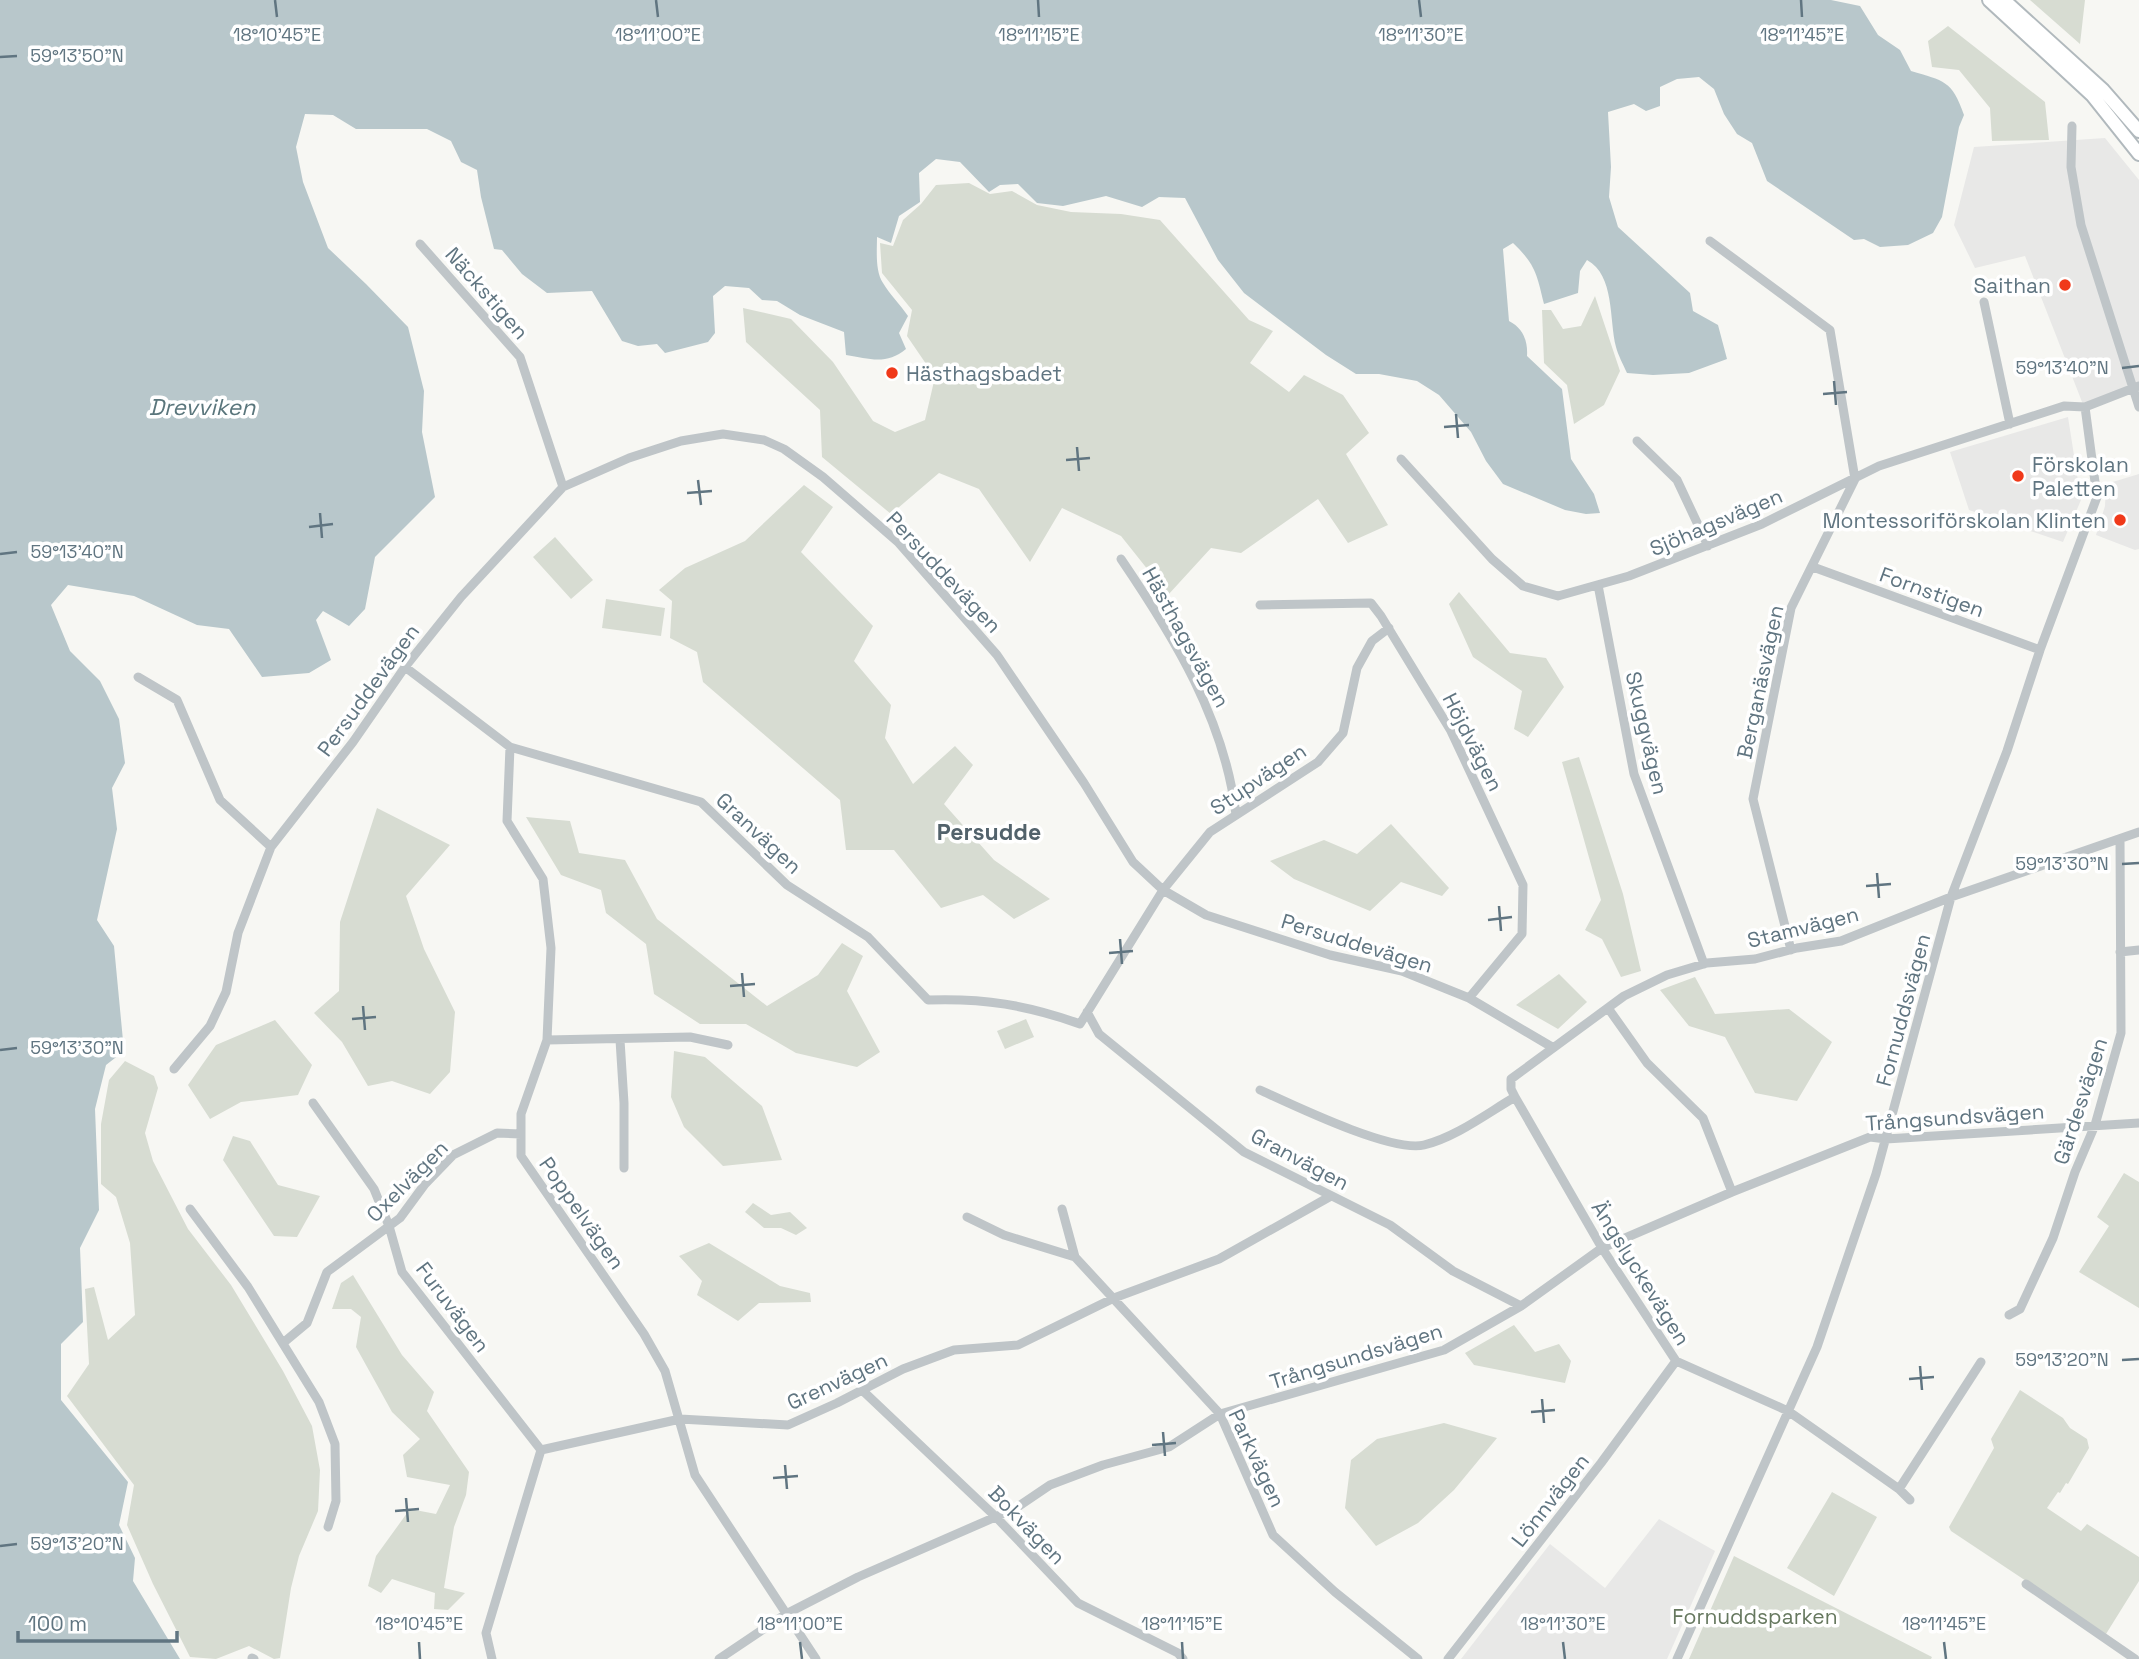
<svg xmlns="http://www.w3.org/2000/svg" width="2139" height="1659" font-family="'Space Grotesk',sans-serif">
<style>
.built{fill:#e8e8e7}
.green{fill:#d7dcd2}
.water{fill:#b8c7cb}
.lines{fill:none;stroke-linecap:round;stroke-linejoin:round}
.secondary-casing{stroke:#b1b9bd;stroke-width:16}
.minor{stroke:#bfc5c8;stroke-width:9}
.secondary{stroke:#fff;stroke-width:12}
.ticks{fill:none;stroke:#607581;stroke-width:2.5}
.poi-dot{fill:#f0391a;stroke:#fff;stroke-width:2.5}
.labels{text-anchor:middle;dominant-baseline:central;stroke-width:7;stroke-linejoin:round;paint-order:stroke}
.poi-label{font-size:21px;fill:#607581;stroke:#fff;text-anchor:end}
.street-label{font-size:21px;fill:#607581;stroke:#fff}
.park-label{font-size:21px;fill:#66785f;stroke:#fff}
.water-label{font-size:23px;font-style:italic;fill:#5a767c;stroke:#fff}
.neighbourhood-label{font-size:23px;font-weight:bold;fill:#52626b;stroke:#fff}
.ticks-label{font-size:18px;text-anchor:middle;fill:#607581;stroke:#fff;stroke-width:7;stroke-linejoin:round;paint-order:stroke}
</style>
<rect width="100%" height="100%" fill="#f7f7f3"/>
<path class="built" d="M2105 138 2139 180V396L2135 386 2084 407 2025 256 1975 268 1954 225 1974 147Z
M2068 417 2081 500 2063 542 1969 510 1950 452Z
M2139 474V549L2135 550 2096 535 2105 506 2106 484Z
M1659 1519 1715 1551 1667 1659H1461L1550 1544 1605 1588Z"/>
<path class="green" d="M2030 0H2085L2080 44Z
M1948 26 2045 102 2049 140 1992 141 1990 108 1959 70 1932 67 1928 41Z
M969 183 990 194 1012 191 1037 205 1071 212 1121 214 1160 220 1249 320 1273 331 1250 363 1289 392 1304 375 1343 395 1369 433 1346 454 1388 525 1348 543 1318 499 1241 553 1211 548 1168 595 1121 536 1062 508 1030 562 979 489 939 473 891 514 822 457 820 410 746 342 743 308 791 319 833 362 873 421 895 432 925 420 935 377 907 336 912 310 882 273 880 243 893 246 903 220 921 204 936 185Z
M1595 296 1620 371 1604 405 1574 424 1567 385 1544 363 1542 310H1551L1563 329 1581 326Z
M804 485 833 507 801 552 873 626 854 661 891 705 885 738 913 784 955 746 973 765 944 804 994 860 1050 899 1014 919 983 895 941 908 894 850H846L840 800 703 682 697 652 670 638 672 601 659 590 685 568 745 541Z
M555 537 593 580 571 599 533 557Z
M1459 592 1510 653 1546 658 1564 687 1528 737 1514 729 1522 691 1473 657 1449 604Z
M606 599 665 608 661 636 602 628Z
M1579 757 1623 894 1641 971 1621 977 1602 939 1585 930 1601 900 1562 762Z
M377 808 450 845 406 896 424 949 455 1012 450 1072 430 1094 392 1081 368 1086 342 1042 314 1013 339 991 340 922Z
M526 817 570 821 579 853 625 860 657 919 767 1006 818 975 842 943 863 956 847 991 880 1052 857 1067 796 1053 746 1024H700L654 994 646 944 606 913 601 890 561 875Z
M1391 824 1449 888 1442 896 1401 882 1370 911 1294 879 1270 861 1324 840 1357 854Z
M1559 974 1587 1002 1558 1029 1516 1005Z
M1695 977 1715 1014 1789 1009 1832 1042 1797 1101 1755 1093 1725 1037 1689 1026 1660 990Z
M1026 1019 1034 1037 1005 1049 997 1031Z
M275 1020 312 1065 298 1095 241 1102 210 1119 188 1085 216 1045Z
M674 1051 705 1057 762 1106 782 1160 723 1166 684 1127 671 1097Z
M125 1061 154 1076 158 1088 145 1133 153 1161 188 1229 231 1285 283 1371 312 1426 320 1470 318 1511 299 1556 291 1588 280 1658 274 1659 249 1646 216 1659 190 1657 153 1584 127 1525 134 1485 67 1396 89 1364 85 1289 94 1287 108 1340 135 1315 130 1243 116 1197 101 1184V1124L109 1080Z
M233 1136 250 1141 278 1185 320 1196 297 1237 274 1236 223 1160Z
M2124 1173 2139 1182V1308L2079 1272 2109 1226 2097 1217Z
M753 1203 771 1215 790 1212 807 1228 796 1235 781 1228H764L745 1212Z
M709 1243 780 1286 810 1293 811 1302 759 1303 738 1321 697 1295 702 1281 679 1256Z
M353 1275 402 1355 434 1392 427 1411 469 1472 466 1495 454 1527 444 1588 465 1593 448 1610 434 1609 435 1593 392 1579 381 1593 368 1586 376 1556 410 1509 436 1514 450 1485 407 1477 403 1455 420 1439 392 1412 356 1347 361 1317 351 1309H332L341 1283Z
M1514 1325 1535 1352 1559 1344 1571 1361 1565 1383 1474 1365 1465 1353Z
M2020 1390 2063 1418 2070 1428 2087 1439 2089 1448 2068 1484 2066 1483 2060 1493 2058 1492 2047 1508 2081 1531 2087 1524 2139 1557V1581L2106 1634 1951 1531 1949 1527 1994 1448 1991 1439Z
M1444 1423 1497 1438 1454 1490 1418 1523 1376 1546 1345 1508 1351 1460 1377 1439Z
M1832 1492 1877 1517 1834 1596 1787 1568Z
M1734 1556 1932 1657 1931 1659H1689Z"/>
<path class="water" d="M0 0H1831L1860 6 1878 35 1900 50 1911 71C1944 81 1952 80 1964 115L1959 127 1942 217 1933 233 1908 245 1880 247 1864 239 1854 240 1767 181 1752 143 1737 134 1724 114 1714 89 1699 77 1677 79 1660 87V106L1646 111 1634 104 1608 112 1611 167 1609 197 1618 227 1690 293 1693 311 1718 325 1727 359 1689 373 1653 375 1627 373C1623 364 1618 355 1616 347 1609 320 1615 275 1587 260L1580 271 1578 293 1544 304C1537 274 1535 264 1513 243L1503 249 1509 321C1523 328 1528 341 1527 356L1562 389 1571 459 1594 494 1600 513 1586 514 1565 510 1503 484 1486 461 1471 432 1439 395 1417 381 1379 374H1356L1326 355 1244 293 1218 260 1185 198 1159 197 1142 207 1106 196 1063 206 1037 203 1018 184 1000 185 989 192 960 162 936 159 919 173 920 202 899 216 891 243 877 237C877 251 875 271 883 283 890 295 900 304 908 316L899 333 906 349C887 365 870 359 846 355L844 332 800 315 777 301 762 300 749 288 725 286 713 296 715 333 708 342 665 353 657 344 638 346 622 341 592 291 547 293 522 274 502 250 494 249 481 197 477 170 461 162 451 141 427 129H356L333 115 305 114 296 147 303 182 328 248 366 284 408 327 424 391 422 432 435 497 375 557 365 609 349 626 323 611 316 620 331 660 309 673 262 677 229 629 197 625 134 596 68 585 51 605 70 651 100 681 119 719 125 763 112 788 117 829 97 920 114 946 124 1051 106 1065 95 1109 99 1210 80 1248 83 1322 61 1344V1400L128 1482 119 1525 135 1558 133 1581 180 1659H0Z"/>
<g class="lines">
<defs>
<path id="secondary" d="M1989 0 2092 95 2139 154
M2004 0 2103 90 2139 131"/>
</defs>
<use href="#secondary" class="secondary-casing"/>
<path class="minor" d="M2072 126 2071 167 2081 225 2139 407
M1710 241 1830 330 1855 479 1791 608 1753 799 1791 950
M420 244 520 357 563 487
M1984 302 2010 424
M1637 441 1677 480 1708 546
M1401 459 1492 559 1523 586 1558 596 1629 576 1762 524 1879 466 2064 406 2085 407
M1121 559C1174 637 1225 720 1236 815
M1813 567 2040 650
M1598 585 1634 774 1704 964
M1260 605 1371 603 1381 616 1451 731 1523 885 1522 934 1469 998
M405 667 510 747 701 802 787 885 868 937 928 1000C984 998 1027 1005 1080 1024L1163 890 1210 832 1318 762 1343 733 1357 668 1372 641 1389 628
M138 677 177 700 220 800 271 847
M510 747 507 821 543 879 551 948 547 1040 521 1114V1156L644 1334 665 1371 695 1475 816 1659
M2120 952 2139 950
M1608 1008 1647 1063 1703 1118 1732 1192
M1087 1012 1099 1034 1244 1152 1390 1225 1453 1271 1521 1306
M547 1040 690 1037 728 1045
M620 1040 624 1103V1168
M174 1069 210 1026 226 992 238 933 271 847 353 742 405 667 461 597 563 487 629 458 681 441 723 434 764 440 784 449 823 477 898 542 997 655 1084 783 1133 862 1163 890 1206 915 1330 955 1402 971 1469 998 1552 1047
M1260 1090C1293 1105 1392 1153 1424 1145 1456 1137 1486 1114 1515 1097
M313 1103 374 1189 389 1226 402 1272 541 1450
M190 1209 248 1287 319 1402 335 1444 336 1501 328 1527
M1062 1209 1075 1257 1220 1414 1273 1535 1335 1592 1418 1659
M967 1217 1004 1235 1075 1257
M2009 1315 2020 1309 2053 1238 2075 1172 2095 1125 2121 1033 2120 839
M283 1343 307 1323 327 1272 400 1218 425 1184 453 1155 497 1133 521 1134
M862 1390 996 1517 1078 1603 1178 1653 1183 1659
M1899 1489 1981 1362
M1910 1500 1899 1489 1788 1411 1676 1361 1602 1248 1515 1097 1511 1089V1079L1624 996 1667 975 1707 963 1755 959 1797 948 1841 941 1951 897 2139 832
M2026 1584 2135 1659
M252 1658 254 1659
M492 1659 486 1633 541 1450 680 1419 788 1425 837 1403 903 1369 954 1350 1018 1345 1114 1298 1219 1259 1331 1196
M719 1659 786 1614 858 1577 1016 1508 1050 1485 1103 1465 1169 1447 1220 1414 1444 1350 1521 1306 1602 1248 1732 1192 1870 1137 1886 1139 2139 1123
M1448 1659 1601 1463 1676 1361
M1677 1659 1817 1347 1876 1174 1951 897 2007 751 2040 650 2097 497 2085 407 2139 386"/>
<use href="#secondary" class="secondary"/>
</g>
<path class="ticks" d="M275 0 277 17M656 0 658 17M1038 0 1039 17M1419 0 1421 17M1801 0 1802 17M0 57 17 56M2122 368 2139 366M1834 381 1836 405M1823 394 1847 392M1456 414 1458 438M1444 427 1469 425M1077 447 1079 471M1066 460 1090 458M698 480 701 505M687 493 712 491M320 513 322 538M309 527 333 524M0 554 17 552M2122 864 2139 863M1877 873 1879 898M1866 886 1891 884M1499 906 1501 931M1488 920 1512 917M1120 939 1122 964M1109 953 1133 951M742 973 744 997M730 986 755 984M363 1006 365 1030M352 1019 376 1017M0 1050 17 1048M2122 1360 2139 1359M1920 1366 1922 1390M1909 1379 1934 1377M1542 1399 1544 1423M1531 1412 1555 1410M1163 1432 1165 1456M1152 1445 1176 1443M785 1465 787 1489M773 1478 798 1476M406 1498 408 1522M395 1511 419 1509M0 1546 17 1544M419 1642 420 1659M800 1642 802 1659M1182 1642 1183 1659M1563 1642 1565 1659M1944 1642 1946 1659"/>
<g class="poi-dot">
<circle cx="2065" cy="285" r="7"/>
<circle cx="892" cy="373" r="7"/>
<circle cx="2018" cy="476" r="7"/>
<circle cx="2120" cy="520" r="7"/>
</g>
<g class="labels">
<g class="poi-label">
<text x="2051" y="285">Saithan</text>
<text x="906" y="373" text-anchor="start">Hästhagsbadet</text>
<text x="2032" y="464" text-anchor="start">Förskolan<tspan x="2032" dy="24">Paletten</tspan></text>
<text x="2106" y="520">Montessoriförskolan Klinten</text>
</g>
<g class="street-label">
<text transform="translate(487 293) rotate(49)">Näckstigen</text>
<text transform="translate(1716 522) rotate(-23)">Sjöhagsvägen</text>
<text transform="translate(944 572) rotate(47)">Persuddevägen</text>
<text transform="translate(1932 592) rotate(20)">Fornstigen</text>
<text transform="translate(1186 637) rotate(61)">Hästhagsvägen</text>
<text transform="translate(1760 682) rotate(-78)">Berganäsvägen</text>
<text transform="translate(368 690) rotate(-54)">Persuddevägen</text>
<text transform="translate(1647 733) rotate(77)">Skuggvägen</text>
<text transform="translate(1473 742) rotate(63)">Höjdvägen</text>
<text transform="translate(1258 779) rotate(-34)">Stupvägen</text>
<text transform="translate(759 833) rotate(43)">Granvägen</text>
<text transform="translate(1803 927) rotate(-14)">Stamvägen</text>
<text transform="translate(1357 943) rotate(17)">Persuddevägen</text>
<text transform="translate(1903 1010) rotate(-75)">Fornuddsvägen</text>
<text transform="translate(2080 1101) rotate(-72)">Gärdesvägen</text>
<text transform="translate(1955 1117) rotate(-4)">Trångsundsvägen</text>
<text transform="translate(1300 1159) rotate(28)">Granvägen</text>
<text transform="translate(407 1181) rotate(-45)">Oxelvägen</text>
<text transform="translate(582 1213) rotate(55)">Poppelvägen</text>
<text transform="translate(1641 1273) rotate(58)">Ängslyckevägen</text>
<text transform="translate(453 1307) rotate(53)">Furuvägen</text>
<text transform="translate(1356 1356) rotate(-17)">Trångsundsvägen</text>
<text transform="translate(837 1381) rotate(-25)">Grenvägen</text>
<text transform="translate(1257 1458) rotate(65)">Parkvägen</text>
<text transform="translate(1550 1500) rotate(-52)">Lönnvägen</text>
<text transform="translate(1027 1525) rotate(46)">Bokvägen</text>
</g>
<g class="park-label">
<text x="1755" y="1616">Fornuddsparken</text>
</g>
<g class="water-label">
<text x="202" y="407">Drevviken</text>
</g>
<g class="neighbourhood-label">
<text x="989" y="832">Persudde</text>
</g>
</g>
<g class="ticks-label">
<text x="277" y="41">18°10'45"E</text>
<text x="658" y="41">18°11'00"E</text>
<text x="1039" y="41">18°11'15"E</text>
<text x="1421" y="41">18°11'30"E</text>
<text x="1802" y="41">18°11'45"E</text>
<text x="77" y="62">59°13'50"N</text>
<text x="2062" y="374">59°13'40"N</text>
<text x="77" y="558">59°13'40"N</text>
<text x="2062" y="870">59°13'30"N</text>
<text x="77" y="1054">59°13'30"N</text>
<text x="2062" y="1366">59°13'20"N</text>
<text x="77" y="1550">59°13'20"N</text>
<text x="419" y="1630">18°10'45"E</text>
<text x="800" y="1630">18°11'00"E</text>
<text x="1182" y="1630">18°11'15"E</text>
<text x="1563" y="1630">18°11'30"E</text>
<text x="1944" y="1630">18°11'45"E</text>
</g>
<path d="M18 1631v10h159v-10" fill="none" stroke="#607581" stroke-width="3.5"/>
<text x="28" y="1631" font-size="21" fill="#607581" stroke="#ffffff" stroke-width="5" paint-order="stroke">100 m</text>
</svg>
